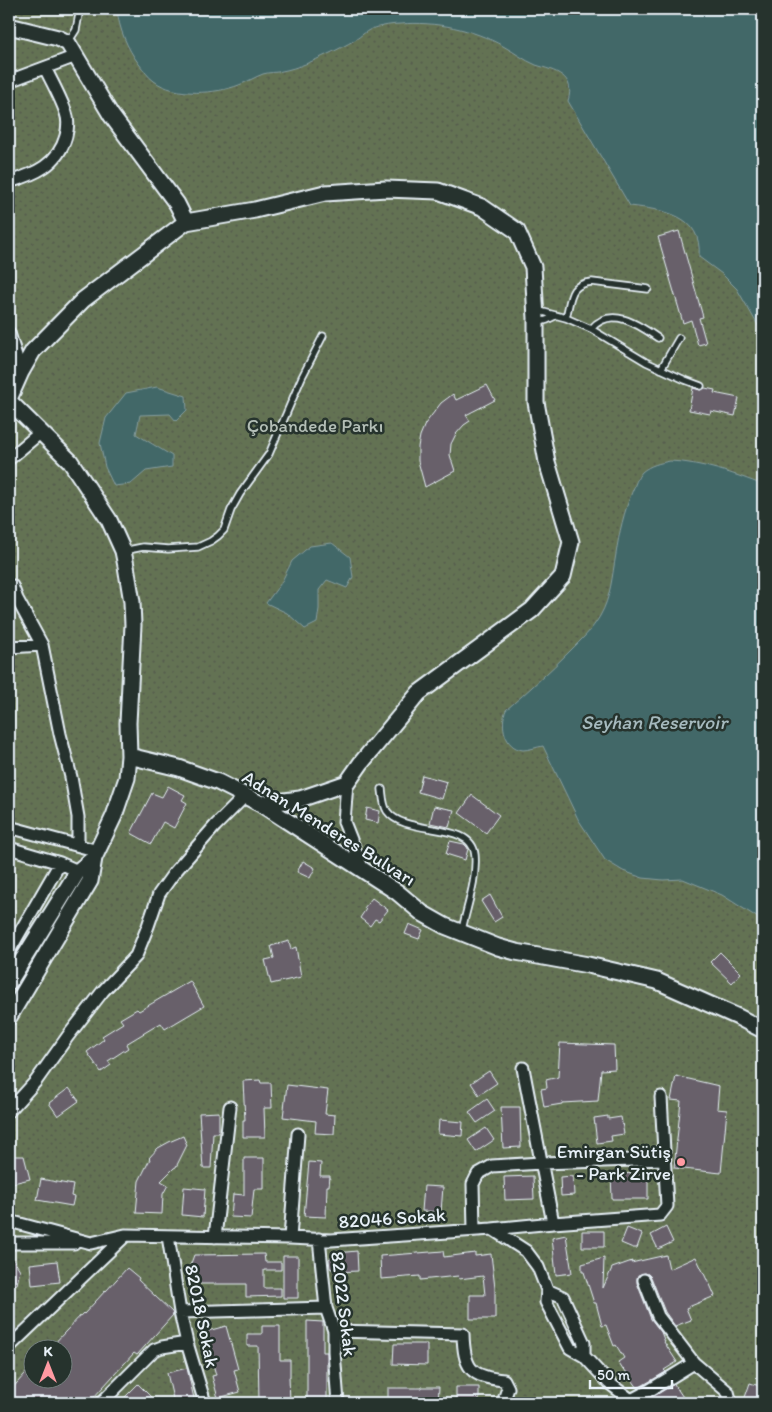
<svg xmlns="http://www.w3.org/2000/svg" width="772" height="1412" font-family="Itim,sans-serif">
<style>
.green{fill:url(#green-dots);stroke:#a6b2a6;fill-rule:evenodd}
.water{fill:#436767;stroke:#859ea1}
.building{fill:#68616a;stroke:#e8f1f8}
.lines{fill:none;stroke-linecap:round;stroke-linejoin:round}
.lane-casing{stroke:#e8f1f8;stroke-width:9}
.street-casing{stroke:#e8f1f8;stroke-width:15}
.secondary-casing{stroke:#e8f1f8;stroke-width:19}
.lane{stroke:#26332d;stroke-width:5.5}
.street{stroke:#26332d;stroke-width:11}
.secondary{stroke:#26332d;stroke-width:15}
.poi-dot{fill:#ff9aa2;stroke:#26332d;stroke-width:2}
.labels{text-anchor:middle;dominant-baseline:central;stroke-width:5;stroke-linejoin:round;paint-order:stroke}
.park-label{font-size:19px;fill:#b3beb6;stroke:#26332d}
.street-label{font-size:19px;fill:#e8f1f8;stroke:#26332d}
.poi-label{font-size:19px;fill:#e8f1f8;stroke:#26332d;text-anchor:end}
.water-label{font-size:20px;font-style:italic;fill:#a6babe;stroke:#26332d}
</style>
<defs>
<pattern id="green-dots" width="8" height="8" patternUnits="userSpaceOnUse" patternTransform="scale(1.25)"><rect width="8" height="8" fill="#647253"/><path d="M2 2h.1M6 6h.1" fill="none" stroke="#545b4e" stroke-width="1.8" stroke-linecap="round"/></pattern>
</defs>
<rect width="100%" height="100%" fill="#3a413f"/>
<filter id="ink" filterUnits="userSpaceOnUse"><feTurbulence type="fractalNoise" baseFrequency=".02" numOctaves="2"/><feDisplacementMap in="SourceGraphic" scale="10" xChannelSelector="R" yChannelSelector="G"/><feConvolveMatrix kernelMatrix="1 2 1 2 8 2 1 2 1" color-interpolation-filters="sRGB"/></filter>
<g filter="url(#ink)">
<path class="green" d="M9 9H763V1403H9ZM32 1350H62V1380H32Z"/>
<path class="water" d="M117 9H763V334L737 289 722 274 699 257C703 214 662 210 630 206L568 101C576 75 555 71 536 65 524 60 514 52 503 46 473 29 435 21 401 24 392 24 383 26 374 28 367 30 361 36 355 40 346 45 337 50 328 54 313 61 298 68 282 71 276 73 269 72 263 74 255 77 247 82 239 85 216 94 175 97 154 81 148 77 144 70 139 64 127 48 119 29 117 9Z
M157 387 186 396 187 410 176 421 170 414 140 415 136 434 172 456V467L146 471 131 484 114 486 105 467 100 443 106 418 126 393Z
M670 461C700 462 736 474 763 485V921L722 895 683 879 663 880 643 878 623 871 605 860 578 819 543 746C537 747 529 750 523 750 504 748 500 724 506 710 528 691 550 671 570 651 581 640 592 630 600 616 611 597 612 576 616 554 619 533 624 512 632 492 635 486 637 477 642 472 650 465 660 463 670 461Z
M332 543 350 557 353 577 347 588 327 580 319 590V609L317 623 305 629 287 613 266 603 281 583 292 561 310 546Z"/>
<path class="building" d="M679 231 703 317 699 318 706 343 698 345 691 320 683 323 658 237Z
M487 385 495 400 466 415 470 421 464 425 456 434 451 444 450 455 455 471 425 487 418 461V447L420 436 425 424 441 403 453 394 456 400Z
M693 388 700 390 705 388 715 390 714 393 739 398 735 416 711 411 710 414 689 410Z
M422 775 447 782 442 799 418 792Z
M168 786 185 795 182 800 187 803 174 828 163 822 151 844 131 833 152 793 162 797Z
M472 795 499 815 486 833 459 813Z
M434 806 454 810 449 827 430 823Z
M367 808 380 811 378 823 365 820Z
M450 841 464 844 467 847 468 849 465 860 446 854Z
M303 861 315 868 310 878 297 872Z
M490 895 502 917 494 922 481 901Z
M372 898 388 910 379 921 375 919 370 926 360 918 366 909 364 908Z
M409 924 423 930 419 939 405 934Z
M289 941 291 949 296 947 301 977 271 984 265 960 274 958 271 946Z
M720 952 741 973 732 983 710 962Z
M190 981 204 1006 165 1029 161 1023 126 1044 128 1048 108 1061 111 1065 101 1072 87 1052 104 1039 102 1036 123 1023 120 1019 137 1009 139 1011Z
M560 1043 614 1045 615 1069 601 1070 598 1101 562 1103V1104L544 1107 541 1089 547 1088 546 1080 558 1077Z
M489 1071 497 1083 479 1095 471 1083Z
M676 1076 719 1086 717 1109 727 1110 721 1173 674 1168 681 1101 671 1100Z
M260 1080 261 1083H271L272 1108H264L265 1137H243V1120H245L243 1081Z
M287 1085 328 1090 325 1114 335 1115 334 1134 315 1133 316 1121 283 1117Z
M69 1088 79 1101 58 1116 49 1103Z
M487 1099 495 1111 477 1123 469 1112Z
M501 1107H520L521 1147 503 1148Z
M219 1112V1133H213L211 1168H203L199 1113Z
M608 1116V1119L621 1117 624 1134 611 1136 612 1141 597 1143 594 1118Z
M439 1120 463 1122 462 1136 438 1134Z
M486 1128 494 1140 476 1152 468 1140Z
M183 1136 187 1145 176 1167 174 1168 161 1181 168 1185 163 1194 162 1214 136 1213 139 1181 150 1159 149 1158 158 1148 169 1142Z
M9 1156H24L30 1179 9 1184Z
M244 1158H264V1189H254L251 1218 231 1217 233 1194 244 1195Z
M309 1162 321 1163 320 1176H330L329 1186H327L326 1217 304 1216Z
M648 1173V1199H612L611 1174Z
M533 1176 534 1199 505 1200 504 1177Z
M573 1176 574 1195 561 1196 560 1177Z
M41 1179 73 1185 71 1196 74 1197 72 1206 37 1200Z
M424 1186 443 1187 441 1212 422 1211Z
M184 1187 205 1189 203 1217 182 1215Z
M666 1227 673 1242 658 1249 651 1235Z
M627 1228 642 1234 637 1248H633L621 1243Z
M582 1231H604V1247H582Z
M566 1235 572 1273 556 1275 552 1238Z
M357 1251 358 1271 337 1272 330 1268 329 1259 336 1253Z
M443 1251 444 1257 475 1253V1256L491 1254 495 1288V1319H470V1295H485L483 1276 459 1279 458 1276 420 1280V1276L381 1279 380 1256Z
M9 1253 20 1270 17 1284 9 1287Z
M264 1254 265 1262H281V1270H264V1288H281V1296L246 1297V1284H194L190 1266 194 1255Z
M666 1255 669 1269 696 1257 707 1280H708L715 1296 686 1308 691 1320 675 1326 665 1312 651 1277 648 1274 645 1273 638 1275 637 1278V1283L651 1319 661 1332 665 1342H664L677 1362 664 1370 666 1372 638 1388 624 1369 623 1370 618 1362 624 1358 616 1345 614 1346 606 1325 602 1326 596 1303H594L584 1272H582V1264L604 1258 603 1288 612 1268 632 1261 631 1263Z
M283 1256H298V1298H283Z
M57 1261 60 1282 32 1285 30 1264Z
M127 1268 139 1278 138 1280 172 1312 173 1315 137 1355 134 1353 93 1398 92 1397 86 1403H9V1392L32 1366V1380H62V1350H48L83 1313 84 1314 106 1290V1291Z
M307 1321 323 1322V1352H327V1403H307Z
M226 1326 238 1369 234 1370 240 1392 218 1398 212 1376 216 1375 204 1332Z
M262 1326H280V1360H290V1377H289L290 1403H259L258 1346H247V1334H262Z
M394 1344H427V1365L393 1364Z
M187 1368 195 1403H174L167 1373Z
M750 1383 763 1387V1403H743Z
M138 1384 151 1397 144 1403H119Z
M674 1384 687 1403H655L651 1398Z
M422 1387H439L438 1403H388V1388H422Z
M456 1387H479V1403H456Z"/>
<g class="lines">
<defs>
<path id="lane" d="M69 41 76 30 80 9
M536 310 566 318 591 329 646 362 685 380 701 386
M566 318C571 298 569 284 592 282L648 289
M536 323 547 320 555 316
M591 329C611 305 639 325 658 338
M661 369 679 338
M123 551 143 547 168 549 198 547 211 541 218 536 224 530 231 510 240 494 269 454 302 377 323 336
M382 789C383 796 383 805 387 811 405 837 472 820 475 855 477 880 467 906 462 930"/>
<path id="street" d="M9 81 76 56
M9 182C35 174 58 165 66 136 68 128 69 121 66 113 61 98 52 82 45 68
M9 333 21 372
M9 459 41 432
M9 586H12L17 599 42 645 60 734 71 777 78 817V845
M9 647 42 645
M347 783 344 822 363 870
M9 827 98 851
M9 848 60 863 78 871
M9 951 60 863
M523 1068 553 1223
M9 1111 36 1081 68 1036 103 991 136 956 148 926 159 894 174 873 215 826 245 796
M9 1219 13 1222 91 1243 125 1235 290 1238 331 1240 492 1229 553 1223 660 1215 667 1206 661 1097
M492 1229 526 1251 538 1267 547 1290 546 1302 570 1348 584 1356 609 1383 631 1400 633 1403
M474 1230 473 1184 478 1174 492 1166 541 1163 665 1159
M168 1236 180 1312 187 1343 205 1403
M215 1237 230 1107
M290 1238 298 1134
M319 1239 326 1308 334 1331V1351L338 1403
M9 1243H74
M644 1280 658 1316 694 1363 728 1392 731 1403
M547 1290 563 1297 584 1343V1356
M180 1312 326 1308
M334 1331 463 1334C464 1368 470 1377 504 1380L508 1388 503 1403
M9 1347 125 1236
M631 1400 650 1390 694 1363
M101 1403 154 1350 162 1347 187 1343"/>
<path id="secondary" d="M9 26 58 38 68 43 111 115 177 204 186 222
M9 399 21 372 33 351 83 300 186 222 255 210 325 193 386 189 438 191 482 207 517 231 533 267 536 318V402L547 462 571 542 563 576 532 610 419 693 361 763 347 783 300 799 261 804
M9 401 70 461 109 520 123 551 126 566 132 602 133 625 128 723 129 756 127 778 114 816 94 858 90 881 9 1017
M129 756 179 768 218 782 261 804 397 892 422 913 445 926 498 947 516 952 588 965 657 981 738 1017 763 1030
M9 982 78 871 94 858"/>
</defs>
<use href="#lane" class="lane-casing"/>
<use href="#street" class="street-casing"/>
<use href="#secondary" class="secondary-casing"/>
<use href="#lane" class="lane"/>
<use href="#street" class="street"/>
<use href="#secondary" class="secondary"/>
</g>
</g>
<circle class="poi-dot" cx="681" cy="1162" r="5"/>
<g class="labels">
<g class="park-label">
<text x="315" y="425">Çobandede Parkı</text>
</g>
<g class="street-label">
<text transform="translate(329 828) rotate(32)">Adnan Menderes Bulvarı</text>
<text transform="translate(392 1218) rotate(-4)">82046 Sokak</text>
<text transform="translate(344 1304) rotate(83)">82022 Sokak</text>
<text transform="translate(202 1316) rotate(78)">82018 Sokak</text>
</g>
<g class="poi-label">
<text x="671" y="1151">Emirgan Sütiş<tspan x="671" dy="22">- Park Zirve</tspan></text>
</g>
<g class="water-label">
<text x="654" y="722">Seyhan Reservoir</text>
</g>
</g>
<rect width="772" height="1412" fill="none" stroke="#26332d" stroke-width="30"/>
<rect x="15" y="15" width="742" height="1382" fill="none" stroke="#e8f1f8" stroke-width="2" filter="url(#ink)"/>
<g transform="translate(48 1364)"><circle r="24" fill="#26332d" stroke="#747f7e"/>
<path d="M0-4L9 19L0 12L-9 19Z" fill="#ff9aa2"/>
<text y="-8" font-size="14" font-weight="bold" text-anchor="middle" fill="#e8f1f8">K</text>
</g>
<path d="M590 1380v8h82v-8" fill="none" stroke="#e8f1f8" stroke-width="2.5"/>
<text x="597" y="1380" font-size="15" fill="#e8f1f8" stroke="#26332d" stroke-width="4" paint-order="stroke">50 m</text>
</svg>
